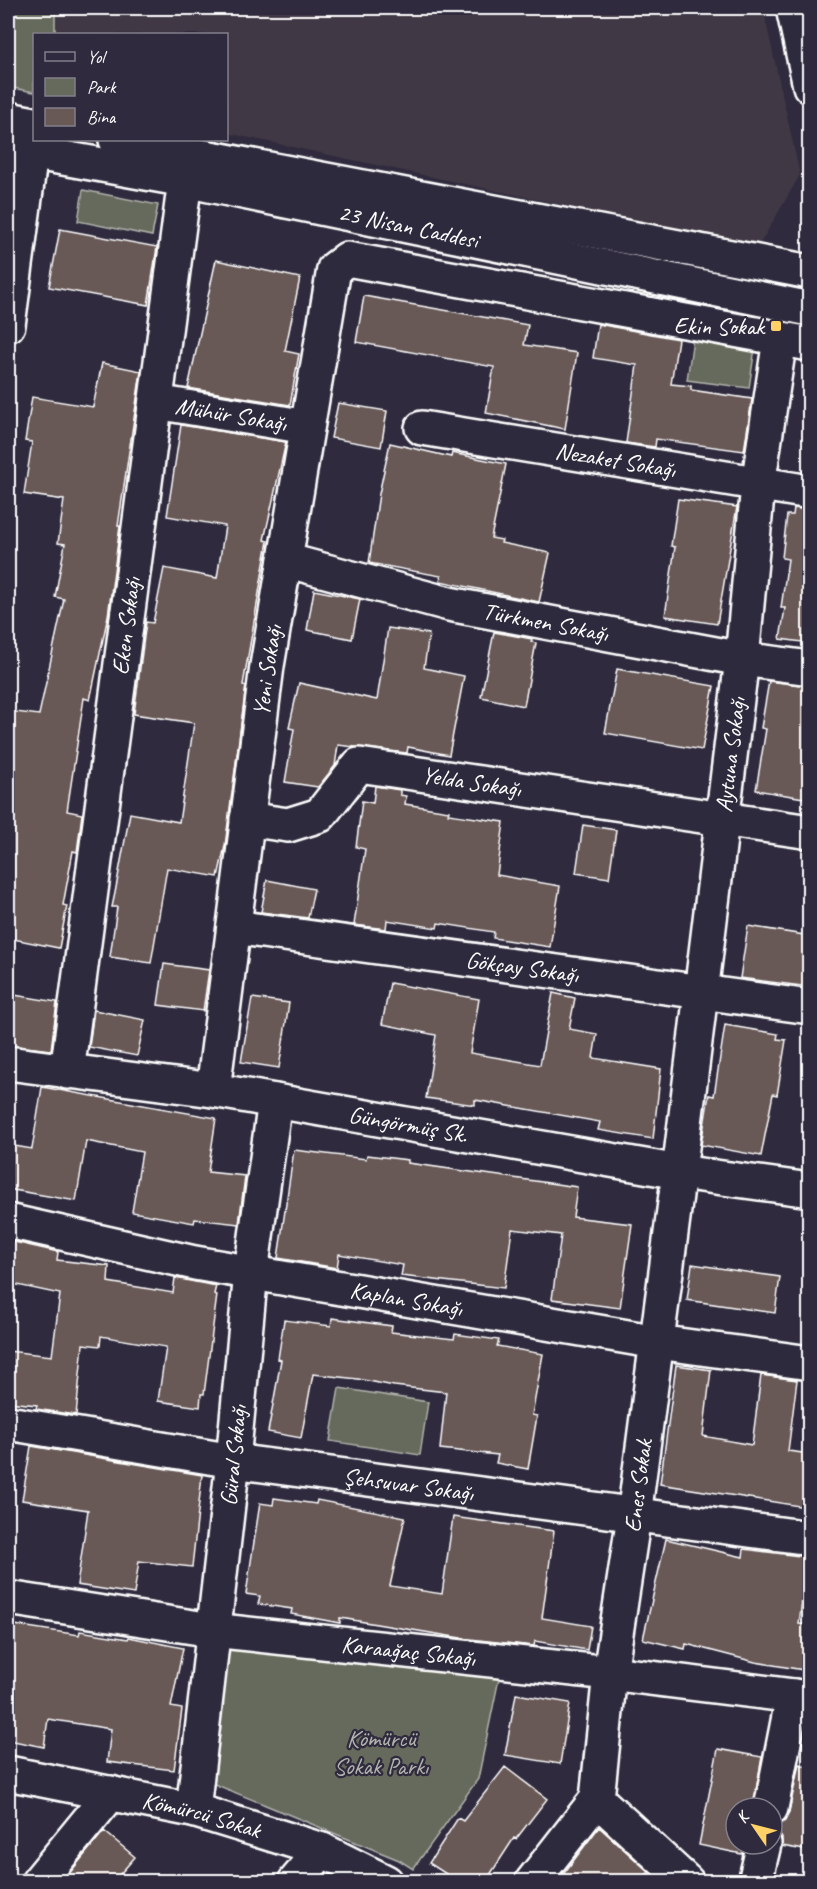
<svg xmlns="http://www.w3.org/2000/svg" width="817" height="1889" font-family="Caveat,sans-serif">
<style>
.built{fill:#403844}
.green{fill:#666a5c;stroke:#b2b4ae;stroke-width:1.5}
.building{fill:#685856;stroke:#fff;stroke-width:1.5}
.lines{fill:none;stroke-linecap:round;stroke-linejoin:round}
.minor-casing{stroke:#fff;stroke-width:38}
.minor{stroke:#2f2a3d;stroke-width:33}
.poi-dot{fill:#ffd166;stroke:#2f2a3d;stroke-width:2}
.labels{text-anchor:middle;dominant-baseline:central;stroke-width:4.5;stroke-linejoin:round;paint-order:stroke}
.street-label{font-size:24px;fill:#fff;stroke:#2f2a3d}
.poi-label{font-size:24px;fill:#fff;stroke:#2f2a3d;text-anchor:end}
.park-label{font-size:24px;fill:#b2b4ae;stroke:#2f2a3d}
</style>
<rect width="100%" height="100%" fill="#2f2a3d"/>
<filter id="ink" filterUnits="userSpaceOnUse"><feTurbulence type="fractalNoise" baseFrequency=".0167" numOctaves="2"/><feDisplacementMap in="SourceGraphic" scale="12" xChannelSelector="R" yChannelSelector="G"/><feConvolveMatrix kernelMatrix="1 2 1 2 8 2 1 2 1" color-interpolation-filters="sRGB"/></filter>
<g filter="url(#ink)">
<path class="built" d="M55 8H763L800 175 758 247 227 133 226 34H55Z"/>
<path class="green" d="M8 8H55V34H34V92L8 87Z
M83 190 158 205 152 236 78 221Z
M693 339 755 348 749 388 687 380Z
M339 1388 428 1402 420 1455 330 1441Z
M229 1645 501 1669 478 1779 413 1869 399 1860 212 1783Z"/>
<path class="building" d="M60 229 157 247 148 305 49 287Z
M216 260 300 278 285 351 299 354 290 405 188 388Z
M364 296 528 325 524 345 577 353 565 429 486 413 494 367 356 342Z
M598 324 678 339 671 384 691 386V390L752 399 744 451 656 439 655 447 626 443 637 365 593 358Z
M102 363 141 371 118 526H120L108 616 90 700 84 698 67 811 82 814 77 852 73 851 63 905 67 906 59 948 8 938V711L39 715 64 599 55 597 65 544 58 543 64 500 24 494 32 442 25 441 32 397 93 407Z
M338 403 387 411 381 447 331 438Z
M181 425 286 442 264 540 268 541 243 685 246 686 225 846 218 877 167 868 151 963 110 957 117 907H112L115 893 130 813 179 822 194 723 134 714 146 622 153 623 164 568 217 578 225 526 167 516Z
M390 443 451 457 452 453 506 464 491 538 502 540 501 543 550 553 539 602 440 581 441 576 369 563 379 494Z
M678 499 737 507 717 624 665 616 675 547 671 546Z
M794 508 810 510V643L780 639 785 608H781L788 559 782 558 787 515H793Z
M314 590 360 599 352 639 307 630Z
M388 628 429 634 424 668 464 676 449 755 408 747 407 753 338 745 335 766 318 787 285 782 294 729 289 728 299 683 377 700Z
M494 632 532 639 531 642 536 643 524 706 481 697Z
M617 669 714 686 702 750 605 733Z
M769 681 810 686V799L756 790 766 729 761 728Z
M375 786 400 790V795L406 796 405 804 449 811 448 814 504 822 497 875 560 886 550 947 493 938 494 932 438 923 437 928 387 920 386 929 354 925 365 849 356 847 362 801 373 803Z
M583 825 616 830 609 878 576 873Z
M267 880 314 889 308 918 261 912Z
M748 926 810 936V987L740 978Z
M164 964 209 970 203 1011 158 1005Z
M390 983 479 999 470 1053 540 1065 553 993 575 998 569 1029 597 1034 593 1058 661 1069 653 1139 598 1130 600 1122 475 1100V1105L426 1098 436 1035 382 1024Z
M8 994 57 1002 51 1050 8 1045Z
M252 998 289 1003 279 1068 241 1062Z
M94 1010 145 1020 137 1056 89 1047Z
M725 1025 778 1034 777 1039 786 1040 777 1095 773 1094 761 1156 701 1145 709 1095 714 1096Z
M42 1087 216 1118 208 1172 245 1176 239 1224 195 1219 194 1223 132 1212 142 1152 86 1141 76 1201 8 1189V1145L32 1149Z
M294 1150 366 1159 367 1155 408 1160V1163L577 1187 573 1217 632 1224 620 1308 552 1299 561 1235 512 1229 504 1288 401 1276 403 1265 339 1254 337 1268 278 1258Z
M10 1241 58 1252 57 1260 109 1266 108 1282 173 1293 175 1278 216 1286 214 1294 217 1295 204 1394H201L200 1407 158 1401 166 1347 101 1336 100 1346 83 1344 76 1415 36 1409 37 1405 8 1402V1351L52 1356 60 1294 8 1283Z
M692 1264 780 1277 775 1313 687 1300Z
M332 1318 392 1326 391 1332 454 1339 455 1334 499 1340 497 1346 543 1354 532 1415 537 1416 528 1469 496 1463 498 1455 440 1449 446 1392 394 1386 358 1379 313 1374 301 1438 268 1432 281 1360 278 1359 284 1320 331 1326Z
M676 1365 711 1370 703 1436 752 1445 761 1375 797 1380 788 1451 810 1454 805 1507 660 1484Z
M31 1446 202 1475 192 1567 139 1561 134 1594 77 1585 88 1510 22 1500Z
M274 1498 316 1504 317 1500 405 1517 390 1586 442 1594 453 1517 554 1531 542 1618 591 1626 587 1650 535 1641 534 1646 461 1638 340 1618V1623L291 1614 292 1609 258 1604 260 1596 246 1594 260 1503 273 1505Z
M666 1539 743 1557 744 1549 808 1557 799 1624 810 1625V1671L755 1662 686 1644 685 1649 643 1639Z
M8 1624 79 1635 80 1631 128 1639 129 1637 183 1648 171 1707 182 1709 174 1770 107 1762 111 1729 48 1719 44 1747 8 1740V1695L12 1672 8 1671Z
M516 1694 570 1703 560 1764 505 1755Z
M718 1749 762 1757 753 1808H736V1844H745L742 1854 699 1845Z
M799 1764 810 1767V1851L782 1846V1838L772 1828 785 1821 789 1812Z
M505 1767 547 1799 516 1839 514 1838 486 1881H457L429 1863 458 1818 463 1821Z
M599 1827 649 1872 641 1881H558Z
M104 1831 135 1857 114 1881H63Z"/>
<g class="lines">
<defs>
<g id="minor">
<path d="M793 8 810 86"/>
<path d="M8 119 34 124"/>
<path d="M116 140 810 272"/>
<path id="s1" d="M8 148 185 180 810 309"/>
<path d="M8 325 31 153"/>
<path id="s2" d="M156 402 307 427"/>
<path id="s3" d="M422 428 810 492"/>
<path id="s4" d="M285 560 449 604 742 659 810 668"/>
<path id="s5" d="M247 819 288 825 320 815 359 765 810 832"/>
<path id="s6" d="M234 927 810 1007"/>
<path id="s7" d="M8 1063 213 1090 679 1172 810 1190"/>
<path id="s8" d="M67 1072 185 180"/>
<path id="s9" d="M213 1090 267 666 334 269 347 259 810 344"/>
<path id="s10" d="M8 1221 195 1263 657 1342 810 1363"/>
<path id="s11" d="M8 1423 233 1461 810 1538"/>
<path id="s12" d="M8 1598 212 1630 610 1673 810 1698"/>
<path id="s13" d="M8 1773 193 1810 322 1850 386 1882"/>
<path id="s14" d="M597 1799 610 1673 634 1516 679 1172 742 659 758 485 780 339"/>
<path d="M597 1799 687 1882"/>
<path d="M771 1808 793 1696"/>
<path id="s15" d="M193 1810 233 1461 251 1272 275 1101"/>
<path d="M38 1882 111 1793"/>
<path d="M295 1882 322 1850"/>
<path d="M532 1882 597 1799"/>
<path d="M755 1882 764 1844"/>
</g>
</defs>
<use href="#minor" class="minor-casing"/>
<use href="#minor" class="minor"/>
</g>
</g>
<rect class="poi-dot" x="770" y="320" width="12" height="12" rx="3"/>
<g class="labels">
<g class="street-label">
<text stroke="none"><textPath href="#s1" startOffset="408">23 Nisan Caddesi</textPath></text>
<text stroke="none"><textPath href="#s2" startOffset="76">Mühür Sokağı</textPath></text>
<text stroke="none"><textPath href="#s3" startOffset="196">Nezaket Sokağı</textPath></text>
<text stroke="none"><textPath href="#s4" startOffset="268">Türkmen Sokağı</textPath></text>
<text stroke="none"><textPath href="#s8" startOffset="450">Eken Sokağı</textPath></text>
<text stroke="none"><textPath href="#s9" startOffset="423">Yeni Sokağı</textPath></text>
<text stroke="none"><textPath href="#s14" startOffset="1053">Aytuna Sokağı</textPath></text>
<text stroke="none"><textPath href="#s5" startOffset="252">Yelda Sokağı</textPath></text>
<text stroke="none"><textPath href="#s6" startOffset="291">Gökçay Sokağı</textPath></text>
<text stroke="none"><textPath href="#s7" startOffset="405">Güngörmüş Sk.</textPath></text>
<text stroke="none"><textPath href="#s10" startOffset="406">Kaplan Sokağı</textPath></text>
<text stroke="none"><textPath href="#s15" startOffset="357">Güral Sokağı</textPath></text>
<text stroke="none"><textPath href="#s11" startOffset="405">Şehsuvar Sokağı</textPath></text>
<text stroke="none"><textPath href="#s14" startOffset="316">Enes Sokak</textPath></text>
<text stroke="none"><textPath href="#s12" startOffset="404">Karaağaç Sokağı</textPath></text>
<text stroke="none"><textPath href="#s13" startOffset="198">Kömürcü Sokak</textPath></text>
</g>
<g class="poi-label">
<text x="764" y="326">Ekin Sokak</text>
</g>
<g class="park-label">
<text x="381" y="1738">Kömürcü<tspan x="381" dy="28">Sokak Parkı</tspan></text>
</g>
</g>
<rect width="817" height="1889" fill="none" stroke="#2f2a3d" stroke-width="30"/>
<rect x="15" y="15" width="787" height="1859" fill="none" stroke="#fff" stroke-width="2" filter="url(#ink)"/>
<rect x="33" y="33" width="195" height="108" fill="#2f2a3d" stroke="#827f8b" stroke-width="1.5"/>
<rect x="45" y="52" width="30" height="9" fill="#2f2a3d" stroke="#827f8b" stroke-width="1.5"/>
<text x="87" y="63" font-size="18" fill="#ffffff">Yol</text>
<rect x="45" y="78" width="30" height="18" fill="#666a5c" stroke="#827f8b" stroke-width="1.5"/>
<text x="87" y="93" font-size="18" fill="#ffffff">Park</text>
<rect x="45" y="108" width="30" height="18" fill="#685856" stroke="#827f8b" stroke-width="1.5"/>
<text x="87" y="123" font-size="18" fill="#ffffff">Bina</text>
<g transform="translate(754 1826) rotate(305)"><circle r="28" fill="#2f2a3d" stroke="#827f8b" stroke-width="1.5"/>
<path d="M0-4.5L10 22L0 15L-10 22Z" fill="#ffd166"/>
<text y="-9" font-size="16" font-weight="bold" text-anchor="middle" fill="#ffffff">K</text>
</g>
</svg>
